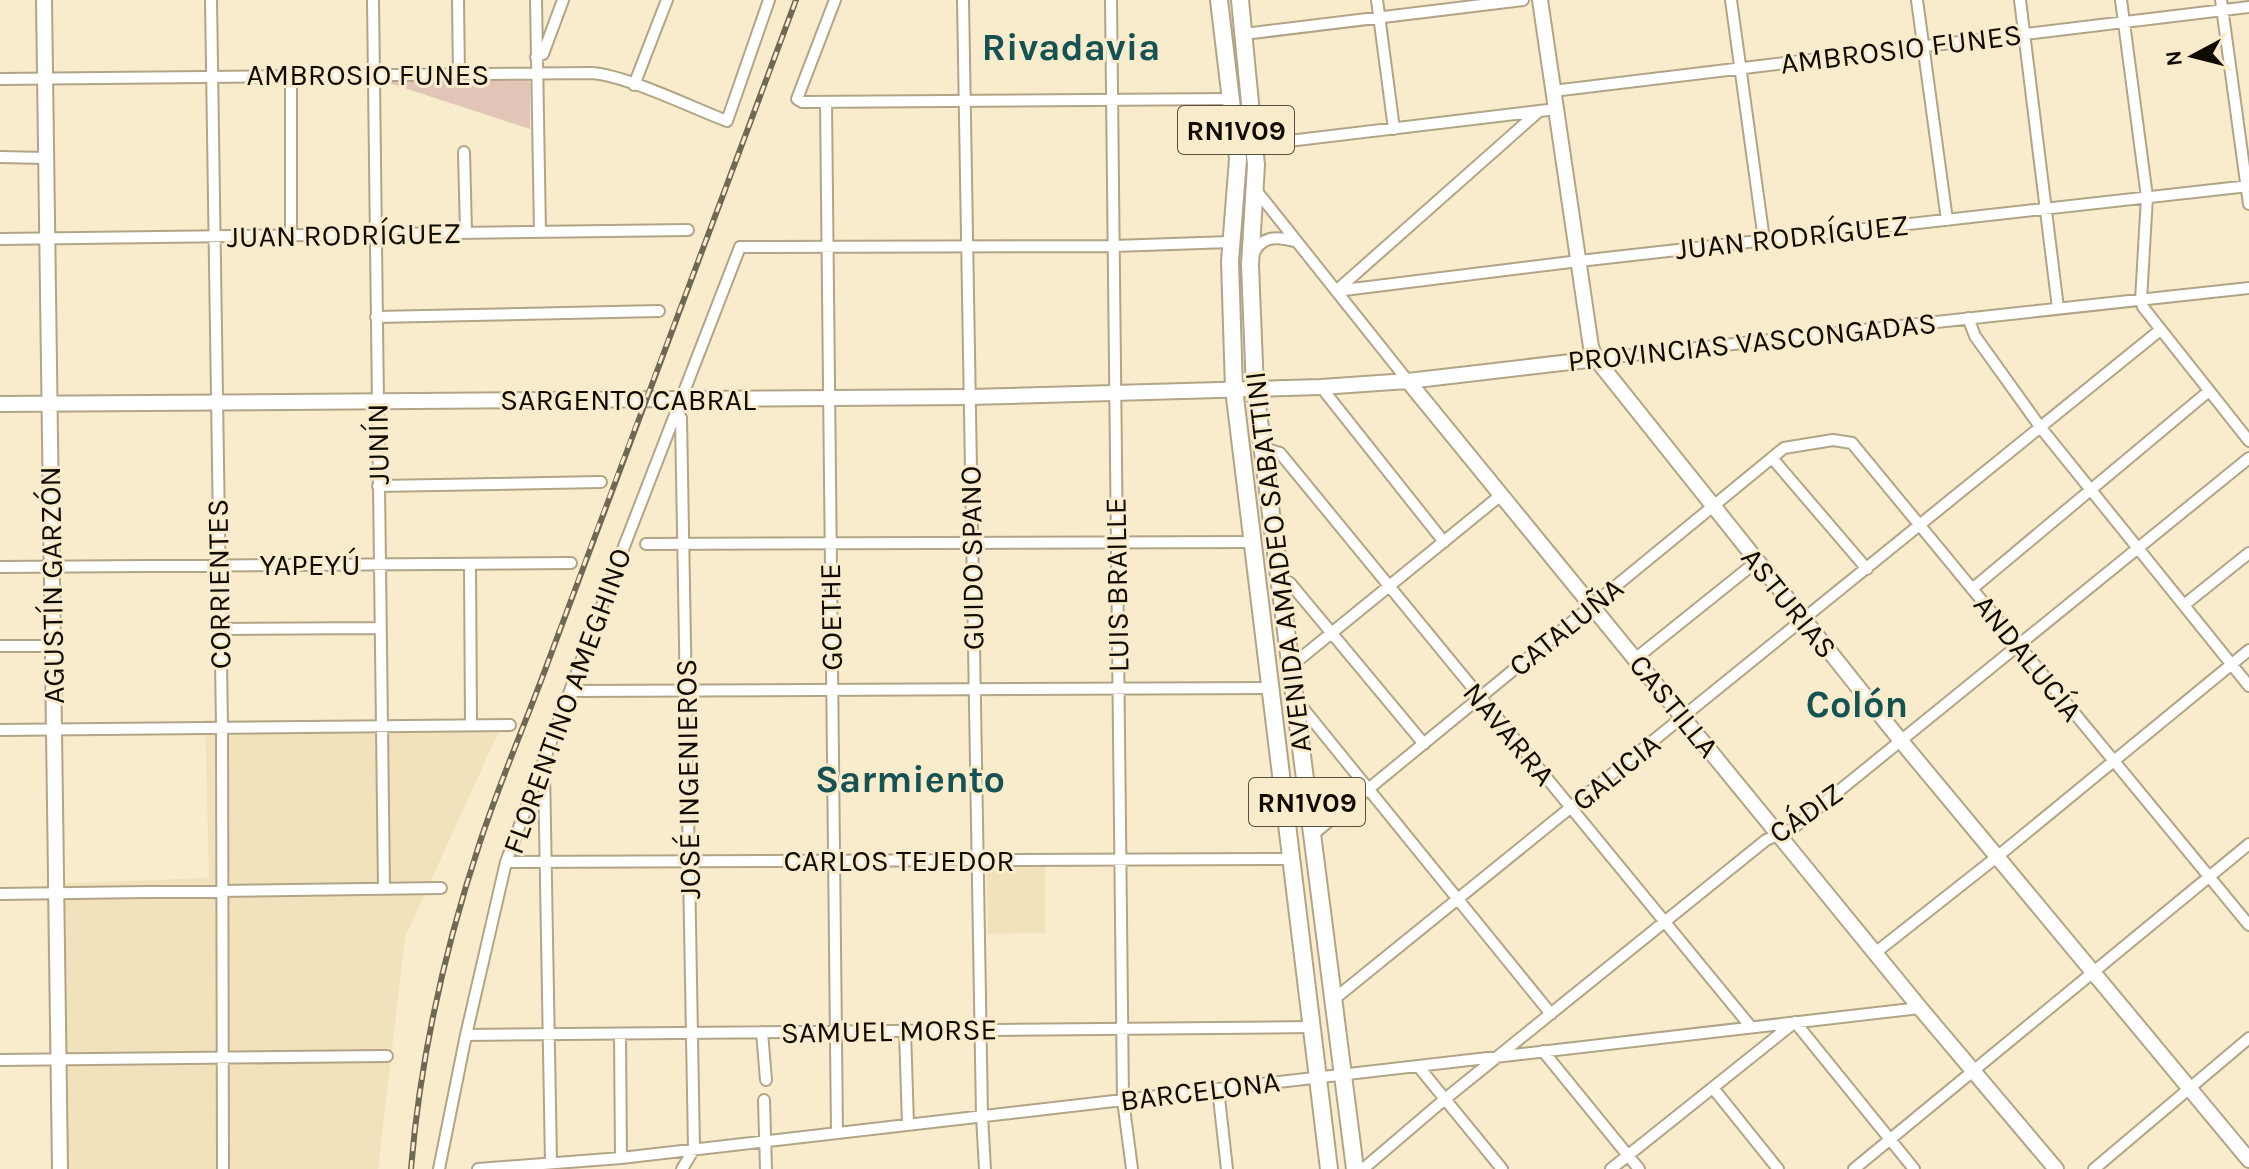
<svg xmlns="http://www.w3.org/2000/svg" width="2249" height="1169" font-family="Karla,sans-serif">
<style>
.built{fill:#f1e2bb}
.green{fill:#e3c5b8}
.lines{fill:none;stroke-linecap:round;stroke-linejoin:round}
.street-casing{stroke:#b1a587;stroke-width:14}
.secondary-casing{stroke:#b1a587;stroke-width:18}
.primary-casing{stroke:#b1a587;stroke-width:20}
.street{stroke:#fff;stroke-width:10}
.secondary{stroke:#fff;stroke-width:14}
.primary{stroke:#fff;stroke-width:16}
.rail-casing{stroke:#6f6855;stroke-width:6}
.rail{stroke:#f8eccc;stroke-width:3;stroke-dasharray:9;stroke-linecap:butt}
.labels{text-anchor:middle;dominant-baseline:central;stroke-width:6;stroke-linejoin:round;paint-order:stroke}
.shield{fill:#f8eccc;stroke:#564f3f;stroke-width:2}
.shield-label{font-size:28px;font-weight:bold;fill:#100c03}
.street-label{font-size:30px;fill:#100c03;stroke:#f8eccc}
.district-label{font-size:38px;font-weight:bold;fill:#155253;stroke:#f8eccc}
</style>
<rect width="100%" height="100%" fill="#f8eccc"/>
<path class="built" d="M205 720H504L405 937 378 1169H52L46 884 209 878Z
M1045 865V933L988 934 987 873 993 867Z"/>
<path class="green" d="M527 79 530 83V129L386 82Z"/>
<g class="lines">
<defs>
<path id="street" d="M211 0 222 727 223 1169
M373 0 384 889
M458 0 459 75
M536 0 540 232
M835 0 797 99 802 102 1232 99
M963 0 982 1116 985 1169
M1111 0 1123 1100 1132 1169
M1377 0 1394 129
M1731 0 1764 240
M1917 0 1947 220
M2020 0 2058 308
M2121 0 2147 197 2141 300 2143 307 2249 441
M2221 0 2249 204
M1244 34 1523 0
M536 57 543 54 563 0
M0 79 592 73C628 76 690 107 727 121L769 0
M634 85 667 0
M1553 91 2249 7
M826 102 837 1133
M1256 145 1556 109
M464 152 466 232
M0 157 47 158
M1255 189 1408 381
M291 235V76
M0 239 688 230
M1253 255C1261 236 1276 236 1294 241
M1336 291 1579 261 2249 186
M1336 291 1537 113
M376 317 659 311
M1968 318 1975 336 2041 428 2249 686
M1596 359 2249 288
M1321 387 1444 542
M677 411 681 418 694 1149 682 1169
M1263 448 1280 453 1751 1027
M1772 458 1867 569
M378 486 601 482
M646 544 1255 542
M470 564 471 724
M0 567 571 563
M1280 578 1290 583 1424 744
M1972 589 2209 391
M2184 605 2249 553
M219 629 380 628
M0 646H53
M1635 659 1756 562
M1291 666 1501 495
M571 691 1272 688
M1297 701 1551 1014
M0 730 510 725
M544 769 551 1163
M1311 836 1784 448 1833 440 1852 443 2249 925
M506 862 1292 859
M0 894 441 888
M1875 953 1998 856 2249 650
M1333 1000 2159 331
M905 1031 908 1125
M762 1032 766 1080
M620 1034 621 1158
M466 1035 1313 1027
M1543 1051 1639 1169
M0 1060 387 1056
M1418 1066 1502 1169
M1713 1088 1778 1169
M1218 1089 1227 1169
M764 1100 766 1169
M439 1169 466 1035 506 862 625 544 740 247 1114 246 1230 242
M478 1169 621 1158 1920 1008
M1363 1169 1445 1099 1766 840 1792 829 2249 458
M1611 1169 1795 1022 1914 1169
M1854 1169 2249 844
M2094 1169 2249 1038"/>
<path id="secondary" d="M44 0 60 1169
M1540 0 1591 347 1596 359 1901 741 2249 1160
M1408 381 1920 1008 2056 1169
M0 404 970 397 1321 387 1408 381 1596 359"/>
<path id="primary" d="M1219 0 1238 159 1230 261 1234 389 1329 1169
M1240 0 1256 165 1250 265 1255 389 1355 1169"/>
</defs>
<use href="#street" class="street-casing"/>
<use href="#secondary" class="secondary-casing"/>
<use href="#primary" class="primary-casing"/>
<use href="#street" class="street"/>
<use href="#secondary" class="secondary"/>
<use href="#primary" class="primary"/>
<defs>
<path id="rail" d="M411 1169C420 1058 445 948 480 842 500 781 526 722 548 662 629 441 714 221 796 0"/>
</defs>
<use href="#rail" class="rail-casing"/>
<use href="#rail" class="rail"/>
</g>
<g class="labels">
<g class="shield">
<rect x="1178" y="106" width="116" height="48" rx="6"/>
<rect x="1249" y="778" width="116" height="48" rx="6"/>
</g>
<g class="shield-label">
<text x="1236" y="130">RN1V09</text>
<text x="1307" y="802">RN1V09</text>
</g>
<g class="street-label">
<text transform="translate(1901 49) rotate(-7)">AMBROSIO FUNES</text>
<text x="368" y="75">AMBROSIO FUNES</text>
<text transform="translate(344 235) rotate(-1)">JUAN RODRÍGUEZ</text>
<text transform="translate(1792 237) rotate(-6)">JUAN RODRÍGUEZ</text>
<text transform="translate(1752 342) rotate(-6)">PROVINCIAS VASCONGADAS</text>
<text x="628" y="400">SARGENTO CABRAL</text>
<text transform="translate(378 444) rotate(-91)">JUNÍN</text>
<text transform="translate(972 558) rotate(-91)">GUIDO SPANO</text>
<text transform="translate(1278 562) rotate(-97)">AVENIDA AMADEO SABATTINI</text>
<text x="310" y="565">YAPEYÚ</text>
<text transform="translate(219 584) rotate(-91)">CORRIENTES</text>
<text transform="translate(52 585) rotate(-91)">AGUSTÍN GARZÓN</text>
<text transform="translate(1117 585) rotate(-91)">LUIS BRAILLE</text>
<text transform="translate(1789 603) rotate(51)">ASTURIAS</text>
<text transform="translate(831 617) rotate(-91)">GOETHE</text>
<text transform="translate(1566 627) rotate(-39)">CATALUÑA</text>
<text transform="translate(2028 658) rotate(51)">ANDALUCÍA</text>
<text transform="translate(567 701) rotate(-70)">FLORENTINO AMEGHINO</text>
<text transform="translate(1674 706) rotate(51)">CASTILLA</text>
<text transform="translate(1509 734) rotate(50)">NAVARRA</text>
<text transform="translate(1616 772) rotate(-39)">GALICIA</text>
<text transform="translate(688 779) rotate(-91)">JOSÉ INGENIEROS</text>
<text transform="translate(1806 813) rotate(-35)">CÁDIZ</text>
<text x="899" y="861">CARLOS TEJEDOR</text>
<text transform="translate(889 1031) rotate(-1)">SAMUEL MORSE</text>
<text transform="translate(1200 1091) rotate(-7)">BARCELONA</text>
</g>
<g class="district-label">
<text x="1071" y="47">Rivadavia</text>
<text x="1857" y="704">Colón</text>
<text x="910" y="779">Sarmiento</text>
</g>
</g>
<g transform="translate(2193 56) rotate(263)" stroke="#f8eccc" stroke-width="6" paint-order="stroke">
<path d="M0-6L14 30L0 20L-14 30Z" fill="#100c03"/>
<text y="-12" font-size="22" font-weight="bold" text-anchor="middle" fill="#100c03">N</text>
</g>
</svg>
